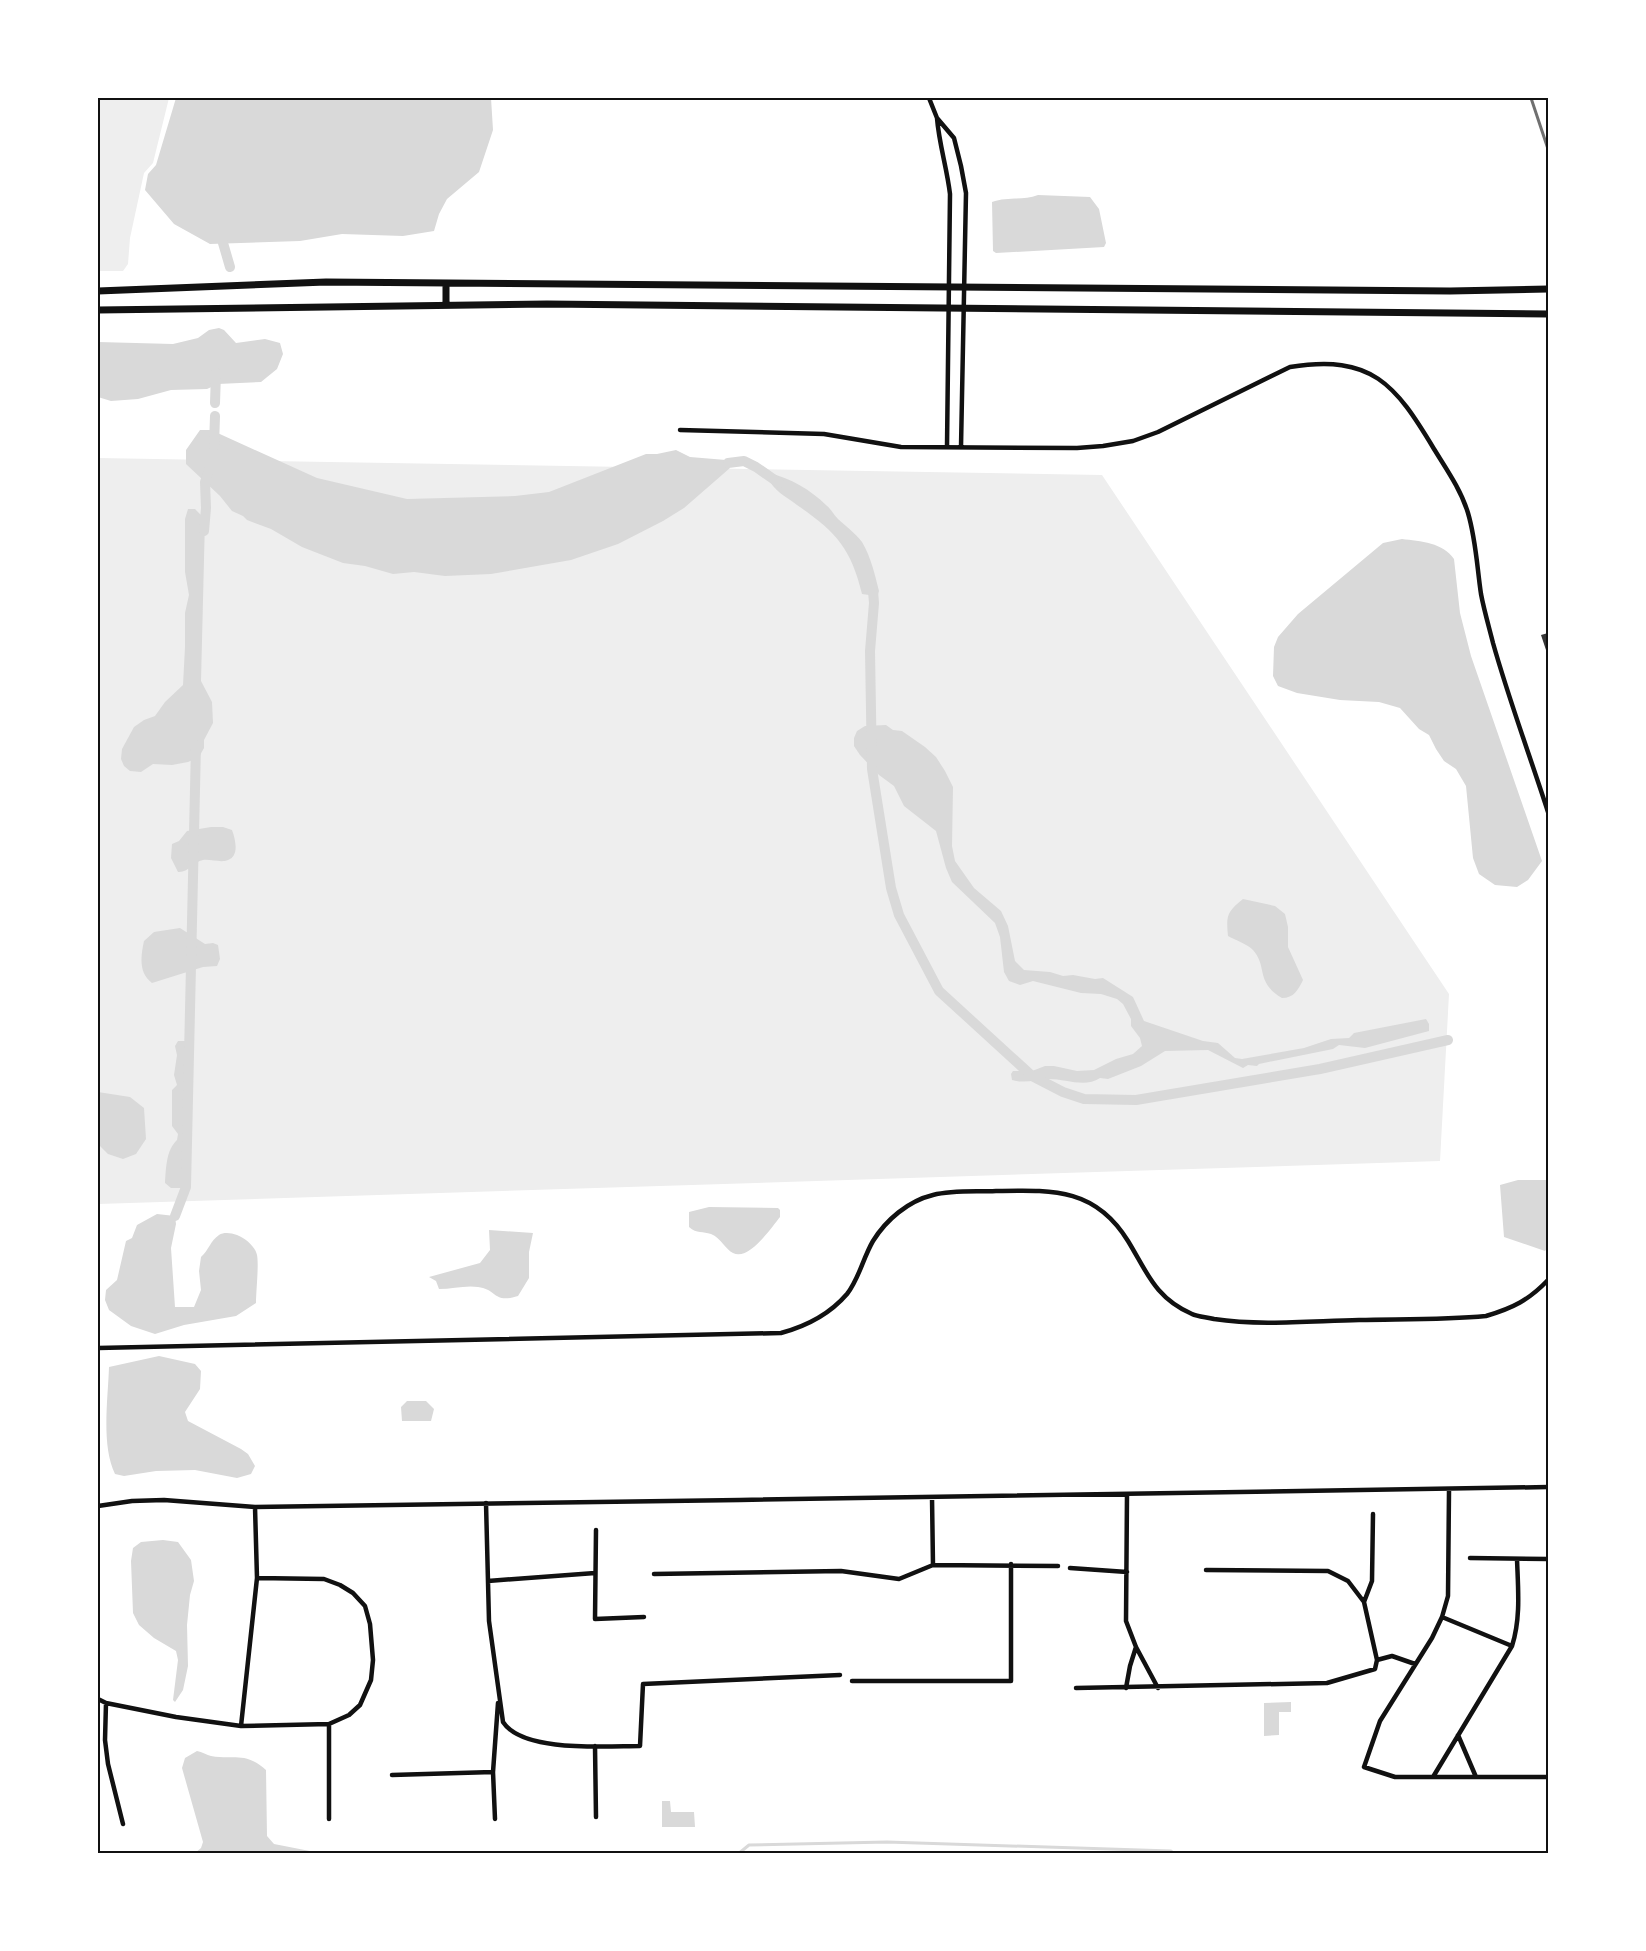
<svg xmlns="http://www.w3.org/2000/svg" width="1646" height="1951" font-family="'Fira Sans Condensed',sans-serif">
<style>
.green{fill:#eee}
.water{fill:#d9d9d9}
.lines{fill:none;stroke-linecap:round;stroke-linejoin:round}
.stream{stroke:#d9d9d9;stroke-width:3}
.canal{stroke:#d9d9d9;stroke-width:10}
.building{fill:#353535}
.minor{stroke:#111;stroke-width:4.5}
.primary{stroke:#111;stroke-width:7}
.rail{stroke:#707070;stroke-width:3}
.neatline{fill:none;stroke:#111;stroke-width:2}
</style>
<rect width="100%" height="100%" fill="#fff"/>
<path class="green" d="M98 98H169L153 163 144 173 130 238 128 264 123 271H98Z
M98 458 1102 475 1449 994 1440 1161 98 1204Z"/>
<path class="water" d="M176 98H491L493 130 479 172 447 199 439 214 434 231 403 236 342 234 300 241 210 244 174 224 145 190 148 174 156 165Z
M1038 195 1090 197 1099 209 1106 243 1104 247 996 253 993 251 992 202C1007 196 1023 201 1038 195Z
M219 328 224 330 236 343 265 339 280 343 283 354 277 369 261 382 218 384 207 389 171 390 138 399 111 401 98 397V342L173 344 198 338 209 330Z
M200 430H211L317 478 407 499 515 496 549 492 646 454H657L676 450 690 457 726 460 730 468 684 508 663 521 618 544 571 560 491 574 445 576 414 572 393 574 365 566 343 563 302 547 271 529 247 520 243 516 232 511 220 496 186 464V450Z
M769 473C790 478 811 490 826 505 831 509 834 515 838 519 847 527 855 533 862 542 871 557 875 575 879 591L878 594 869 595 862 594C851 548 835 531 797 505 784 495 775 492 767 477Z
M188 509H195L205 519 201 681 212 702 213 723 204 740V748L199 757 188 762 172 765 153 764 141 772 130 771 124 766 121 759 122 749 134 727 144 720 155 716 165 702 183 685 185 647V613L189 595 185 572V519Z
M1402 539C1420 541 1444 543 1454 559L1460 613 1471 656 1542 861 1528 880 1517 887 1495 885 1479 874 1473 858 1466 786 1456 769 1444 761 1436 749 1429 735 1419 729 1400 708 1379 702 1340 700 1297 693 1278 686 1273 676 1274 647 1278 637 1298 614 1383 543Z
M886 725 893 730 902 731 925 747 936 757 945 771 953 787 952 846 955 861 974 888 1001 911 1008 926 1015 961 1024 970 1050 972 1063 976 1073 975 1095 979 1103 978 1133 997 1144 1021 1203 1041 1218 1043 1235 1058 1242 1059 1304 1048 1331 1039 1349 1038 1354 1033 1426 1019 1429 1024V1031L1365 1048 1339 1045 1333 1049 1259 1064 1257 1066 1248 1065 1243 1068 1208 1050 1165 1051 1141 1066 1108 1079 1100 1078C1085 1088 1066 1079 1049 1079 1036 1079 1025 1084 1012 1080L1011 1074 1013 1071H1032L1045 1066H1054L1077 1071 1094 1070 1116 1059 1133 1054 1142 1046 1140 1038 1131 1026V1019L1123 1004 1117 999 1101 994 1081 993 1033 981 1020 985 1009 981 1004 972 1000 937 995 923 952 882 946 868 936 831 904 806 894 786 879 775 860 755 854 746V738L857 731 865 726Z
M211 827H223L232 830C235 838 240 856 228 860 221 863 211 859 203 860 193 862 188 873 178 872L171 858 172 844 179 841 187 831Z
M1243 899 1275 906 1285 914 1288 927V947L1303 980C1298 990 1294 998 1282 998 1255 982 1268 967 1253 950 1247 944 1235 940 1228 936 1226 915 1227 912 1243 899Z
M180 928 205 944 213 943 218 945 220 959 217 966 203 967 152 983C138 973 141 955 144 941L154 932Z
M178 1041H185L193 1044 192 1075 186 1080V1088L191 1092 190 1126 185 1131V1141L191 1143V1154L181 1188H171L165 1183C166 1169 166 1150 177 1140L178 1134 172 1126V1090L177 1085 174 1075 177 1055 175 1046Z
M98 1092 130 1097 144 1108 146 1139 136 1154 123 1159 108 1154 98 1144Z
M1518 1180H1548V1247L1545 1251 1504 1237 1500 1185Z
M709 1207 778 1208 780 1210V1217C771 1228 749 1261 733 1253 726 1250 721 1238 711 1234 703 1231 697 1234 689 1227V1212Z
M157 1214 175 1216 176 1224 171 1248 175 1307H194L201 1290 199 1271 201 1257C209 1250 210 1241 219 1235 224 1232 231 1233 237 1235 245 1238 255 1246 257 1255 259 1265 256 1291 256 1303L236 1316 184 1325 155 1334 131 1326 109 1310 105 1300 106 1290 117 1280 126 1241 132 1238 137 1225Z
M489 1230 533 1233 529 1252V1278L518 1296C493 1304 497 1289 478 1287 466 1285 452 1289 439 1289L436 1281 429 1277 480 1263 490 1250Z
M159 1356 195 1364 201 1371 200 1389 185 1412 188 1421 241 1449 248 1454 255 1466 251 1474 237 1478 195 1470 156 1471 124 1476 115 1474C101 1445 108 1399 109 1367Z
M407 1401H426L434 1409 431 1421H402L401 1407Z
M163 1540 178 1542 191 1560 194 1581 190 1595 187 1625 188 1666 183 1690 175 1702 173 1700 178 1660 176 1651 154 1638 139 1625 133 1613 131 1561 133 1548 141 1542Z
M1291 1702V1712H1279V1735L1264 1736V1703Z
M197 1751C202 1752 207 1755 211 1756 234 1760 245 1751 266 1770L267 1836 274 1844 320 1853H195L201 1848 203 1842 182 1768 185 1758Z
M662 1801H670L671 1812H694L695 1827H662Z"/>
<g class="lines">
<path class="stream" d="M738 1854 749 1845 887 1842 1171 1851 1174 1854"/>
<path class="canal" d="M223 243 230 267
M215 403 216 373
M214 446 215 416
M728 463 744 461 756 467 779 483
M204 531 206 508 205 482 209 470
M870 583 873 591 874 603 870 651 872 769 891 888 899 915 939 991 1032 1076 1063 1092 1084 1099 1136 1100 1320 1069 1448 1040
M175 1216 186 1187 196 745"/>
</g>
<path class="building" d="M1548 633V656L1541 635Z"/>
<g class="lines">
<path class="minor" d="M929 98 937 118 954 138 961 166 966 193 961 447
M937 118C939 144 947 168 950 194L947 447
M680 430 824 434 901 447 1077 448 1103 446 1133 441 1158 432 1290 367C1372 354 1395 384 1434 449 1447 470 1461 490 1468 513 1476 540 1477 567 1481 594 1484 610 1489 627 1493 643 1509 700 1530 756 1548 812
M98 1348 781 1333C807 1326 829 1315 847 1294 859 1279 863 1258 873 1241 886 1220 908 1201 933 1195 953 1190 975 1192 996 1191 1051 1190 1095 1187 1128 1241 1147 1272 1155 1298 1192 1314 1198 1317 1207 1317 1214 1319 1261 1326 1311 1321 1359 1320 1401 1319 1444 1320 1486 1316 1513 1308 1529 1300 1548 1280
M1449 1491 1448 1596 1442 1617 1432 1638 1380 1721 1364 1767 1395 1777H1548
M1127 1494 1126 1621 1136 1647 1158 1688
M932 1497 933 1565
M486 1503 489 1621 503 1722C523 1753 607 1746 640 1746L643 1684 840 1675
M98 1506 132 1501 164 1500 255 1507C686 1500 1117 1496 1548 1487
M596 1530 595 1619 644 1617
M1470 1558 1548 1559
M1070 1568 1127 1572
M654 1574 841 1571 899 1579 933 1565 1058 1566
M488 1581 595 1573
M1364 1602 1372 1581 1373 1514
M1442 1617 1512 1646
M1377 1660 1392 1656 1415 1664
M852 1681H1011V1564
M1076 1688 1327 1683 1375 1669 1377 1660 1364 1602 1348 1581 1328 1571 1206 1570
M1126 1688 1130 1666 1136 1647
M98 1699 106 1703 176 1717 241 1726 329 1724 349 1715 360 1705 371 1680 373 1660 370 1624 365 1606 353 1593 340 1585 324 1579 257 1578
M106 1703 105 1740 108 1764 123 1824
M329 1724V1819
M241 1726 257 1578 255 1507
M1458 1735 1476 1777
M595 1746 596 1817
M392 1775 493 1772
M1433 1777 1512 1646C1521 1618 1518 1588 1517 1559
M495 1819 493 1772 498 1703"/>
<path class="primary" d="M446 283V305
M98 291 326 282 1450 291 1548 289
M98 310 547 304 1548 314"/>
<path class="rail" d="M1531 98 1548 149"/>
</g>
<rect width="1646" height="1951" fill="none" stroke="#ffffff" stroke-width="198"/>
<rect x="99" y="99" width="1448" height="1753" class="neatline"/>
</svg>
